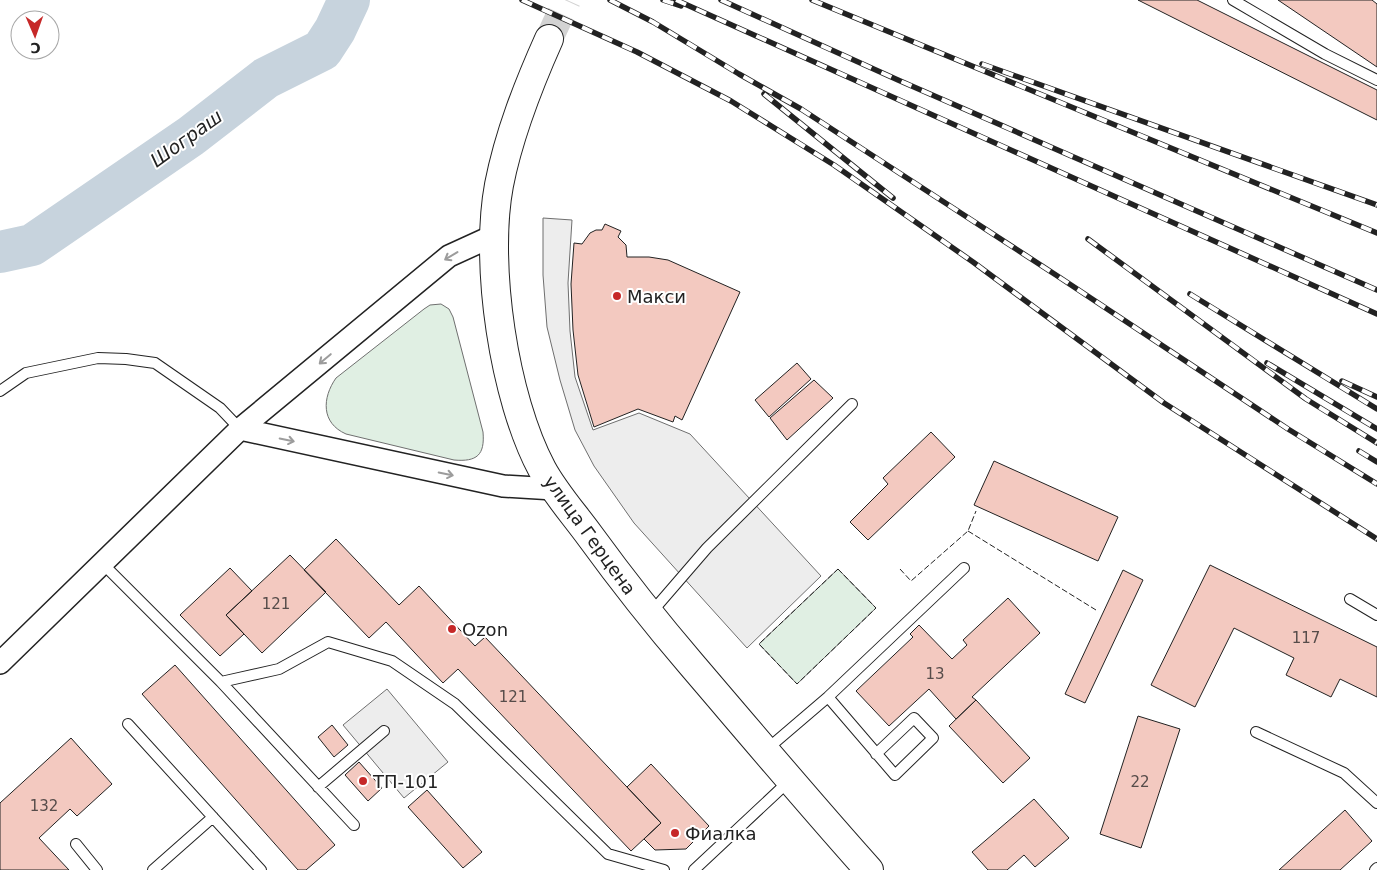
<svg xmlns="http://www.w3.org/2000/svg" width="1377" height="870" font-family="'DejaVu Sans',sans-serif">
<style>
.green{fill:#e0efe3;stroke:#6f6f6f}
.parking{fill:#ededed;stroke:#6f6f6f}
.lines{fill:none;stroke-linecap:round;stroke-linejoin:round}
.river{stroke:#c7d3dd;stroke-width:42}
.building{fill:#f3c9c0;stroke:#222}
.secondary-tunnel{stroke:#d3d3d3;stroke-width:28;stroke-dasharray:28 14;stroke-linecap:butt}
.lane-casing{stroke:#222;stroke-width:12}
.street-casing{stroke:#222;stroke-width:24}
.secondary-casing{stroke:#222;stroke-width:30}
.lane{stroke:#fff;stroke-width:10}
.street{stroke:#fff;stroke-width:21}
.secondary{stroke:#fff;stroke-width:28}
.rail-casing{stroke:#222;stroke-width:5.5}
.rail{stroke:#fff;stroke-width:4;stroke-dasharray:11;stroke-linecap:butt}
.fence{stroke:#222;stroke-width:1;stroke-dasharray:6 2.5;stroke-linecap:butt}
.oneway{stroke:#9c9c9c}
.poi-dot{fill:#c62828;stroke:#fff;stroke-width:2}
.labels{text-anchor:middle;dominant-baseline:central;stroke-width:4;stroke-linejoin:round;paint-order:stroke}
.number-label{font-size:15px;fill:#564c4a}
.poi-label{font-size:18px;fill:#222;stroke:#fff;text-anchor:start}
.street-label{font-size:18px;fill:#222;stroke:#fff}
.water-label{font-size:19px;font-style:italic;fill:#222;stroke:#fff}
</style>
<rect width="100%" height="100%" fill="#fff"/>
<path class="green" d="M441 304 449 309 453 317 483 432C485 455 477 462 454 460L346 434C321 423 322 398 336 378L424 309 430 305Z
M838 569 876 608 797 684 759 644Z"/>
<path class="parking" d="M543 218 572 220 568 283 570 331 575 377 593 430 639 413 690 434 821 576 747 648 634 523 594 466 575 430 560 380 547 327 543 275Z
M387 689 448 762 404 798 343 725Z"/>
<g class="lines">
<path class="river" d="M0 252 32 245 191 136 266 78 322 50 335 30 349 0"/>
</g>
<path class="building" d="M1138 0H1197L1377 90V120Z
M1278 0H1372L1377 4V67Z
M605 224 621 231 618 237 626 245 627 257H649L668 260 740 292 682 420 675 416 673 422 638 409 594 427 578 375 573 330 571 284 574 243 582 244 590 233 596 230H602Z
M797 363 811 379 769 417 755 400Z
M814 380 833 398 787 440 770 418Z
M931 432 955 457 868 540 850 522 888 484 883 478Z
M994 461 1118 517 1098 561 974 505Z
M336 539 399 605 419 586 475 646 485 637 661 823 631 851 458 669 443 683 386 622 369 638 304 570Z
M290 555 326 592 262 653 226 615Z
M1210 565 1377 647V697L1340 679 1331 697 1286 675 1294 658 1234 628 1195 707 1151 685Z
M230 568 252 591 226 615 244 634 220 656 180 615Z
M1123 570 1143 580 1085 703 1065 694Z
M1008 598 1040 633 972 697 976 700 956 719 929 689 889 726 856 691 913 637 910 634 919 625 952 659 967 645 963 640Z
M175 665 335 845 306 870H298L142 694Z
M976 700 1030 758 1003 783 949 726Z
M1138 716 1180 729 1141 848 1100 834Z
M332 725 348 745 334 757 318 737Z
M71 738 112 784 77 816 70 809 39 838 69 870H0V803Z
M359 762 382 788 368 801 345 775Z
M651 764 709 826 686 849 655 850 644 839 661 823 627 787Z
M427 790 482 852 463 868 408 807Z
M1034 799 1069 838 1035 867 1024 855 1007 870H988L972 852Z
M1345 810 1372 841 1340 870H1279Z"/>
<g class="lines">
<path class="secondary-tunnel" d="M549 39 567 0"/>
<defs>
<path id="lane" d="M1233 0 1325 54 1377 80
M0 391 26 373 98 358 126 359 155 363 220 408 240 429
M102 563 221 682 279 669 328 642 392 661 455 704 608 854 664 870
M1350 599 1377 615
M650 614 707 548 852 404
M221 682 354 825
M828 697 895 775 933 738 914 718 876 754
M128 724 261 870
M1256 732 1344 773 1377 803
M766 750 828 697 964 568
M318 787 384 731
M76 844 97 870
M153 870 213 817
M694 870 789 781
M1375 870 1377 868"/>
<path id="street" d="M240 429 503 486 554 489
M0 663 240 429 449 256 495 235"/>
<path id="secondary" d="M549 39C528 86 509 134 499 185 484 265 504 398 542 469 555 493 574 514 590 536 622 580 656 623 692 665 751 734 809 803 869 870"/>
</defs>
<use href="#lane" class="lane-casing"/>
<use href="#street" class="street-casing"/>
<use href="#secondary" class="secondary-casing"/>
<use href="#lane" class="lane"/>
<use href="#street" class="street"/>
<use href="#secondary" class="secondary"/>
<defs>
<path id="rail" d="M522 0 637 52 731 101 834 165 973 262 1164 403 1377 539
M610 0 653 22 739 74 801 109 1059 277 1288 429 1377 484
M663 0 681 6
M676 0 1377 314
M721 0 898 80 1377 290
M812 0 1377 233
M982 64 1377 205
M764 94 893 198
M1088 239 1306 399 1377 443
M1190 294 1377 409
M1267 363 1377 429
M1342 381 1377 397
M1359 451 1377 462"/>
</defs>
<use href="#rail" class="rail-casing"/>
<use href="#rail" class="rail"/>
<path class="fence" d="M968 531 1096 610
M838 569 876 608 797 684 759 644Z
M900 569 911 581 968 531 976 511"/>
</g>
<defs><path id="oneway-shaft" d="M-6 0H5M1.5-3L5.5 0L1.5 3" fill="none" stroke-width="1.6" stroke-linecap="round" stroke-linejoin="round" transform="scale(1.25)"/></defs>
<g class="oneway">
<use href="#oneway-shaft" transform="translate(451 256) rotate(149)"/>
<use href="#oneway-shaft" transform="translate(325 359) rotate(140)"/>
<use href="#oneway-shaft" transform="translate(287 440) rotate(12)"/>
<use href="#oneway-shaft" transform="translate(446 474) rotate(12)"/>
</g>
<g class="poi-dot">
<circle cx="617" cy="296" r="5"/>
<circle cx="452" cy="629" r="5"/>
<circle cx="363" cy="781" r="5"/>
<circle cx="675" cy="833" r="5"/>
</g>
<g class="labels">
<g class="number-label">
<text x="276" y="604">121</text>
<text x="1306" y="638">117</text>
<text x="935" y="674">13</text>
<text x="513" y="697">121</text>
<text x="1140" y="782">22</text>
<text x="44" y="806">132</text>
</g>
<g class="poi-label">
<text x="627" y="296">Макси</text>
<text x="462" y="629">Ozon</text>
<text x="373" y="781">ТП-101</text>
<text x="685" y="833">Фиалка</text>
</g>
<g class="street-label">
<text transform="translate(590 535) rotate(54)">улица Герцена</text>
</g>
<g class="water-label">
<text transform="translate(186 138) rotate(-36)">Шограш</text>
</g>
</g>
<g transform="translate(35 35) rotate(178)"><circle r="24" fill="#ffffff" stroke="#a7a7a7"/>
<path d="M0-4L9 19L0 12L-9 19Z" fill="#c62828"/>
<text y="-8" font-size="14" font-weight="bold" text-anchor="middle" fill="#222222">С</text>
</g>
</svg>
